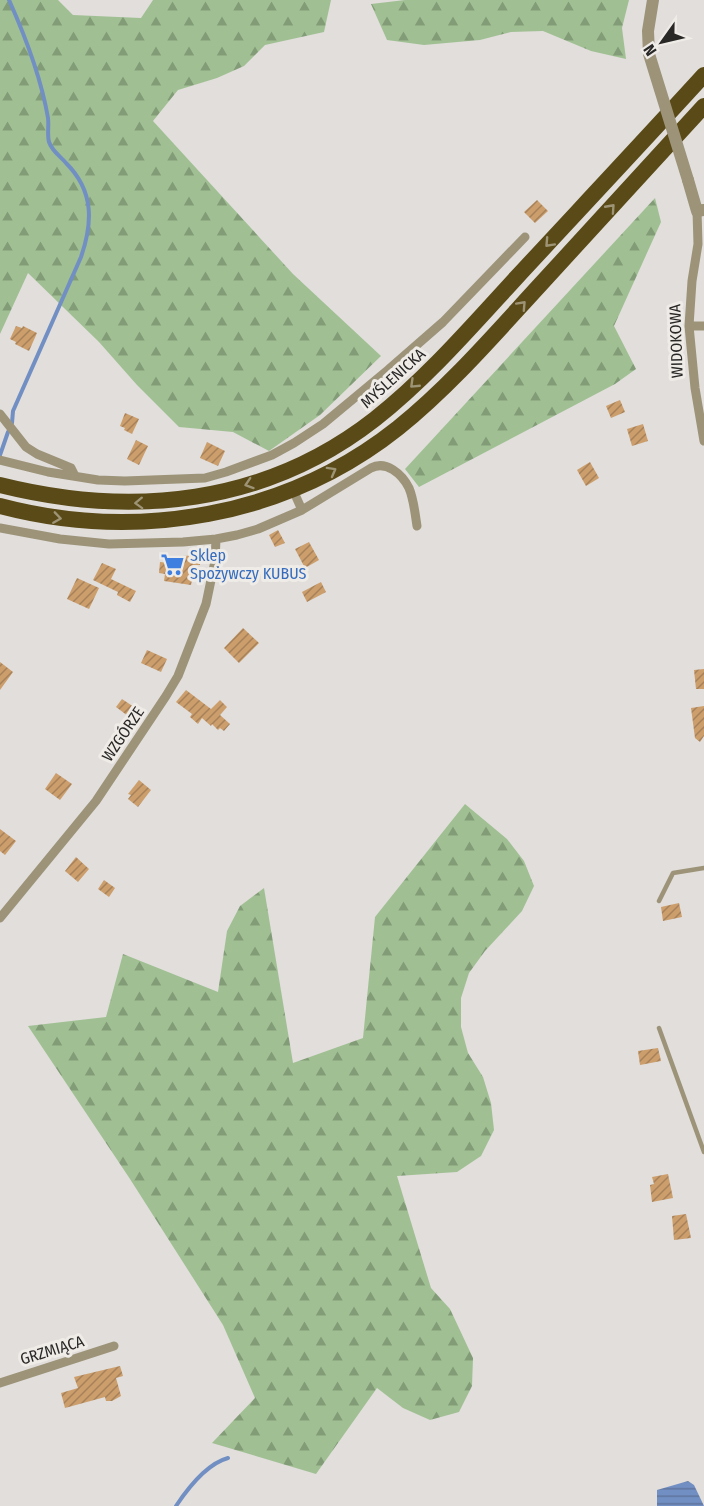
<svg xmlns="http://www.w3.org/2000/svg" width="704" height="1506" font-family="'Fira Sans Condensed',sans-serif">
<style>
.forest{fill:url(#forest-firs)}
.water{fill:url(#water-rules)}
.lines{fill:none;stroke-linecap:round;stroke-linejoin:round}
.stream{stroke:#728fc3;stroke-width:4}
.building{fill:url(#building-hatch)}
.service{stroke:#9c9379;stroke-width:4.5}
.minor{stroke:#9c9379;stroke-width:9}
.tertiary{stroke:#9c9379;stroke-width:12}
.trunk{stroke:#5a4a17;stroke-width:16}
.tertiary-bridge{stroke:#9c9379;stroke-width:12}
.oneway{stroke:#9d9375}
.labels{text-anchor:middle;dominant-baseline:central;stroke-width:6;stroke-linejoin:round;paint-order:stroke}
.street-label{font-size:16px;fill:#292827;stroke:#efece8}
.shop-label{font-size:16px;fill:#366cbe;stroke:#efece8;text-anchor:start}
</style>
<defs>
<pattern id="forest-firs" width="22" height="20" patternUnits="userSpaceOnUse" patternTransform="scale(1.5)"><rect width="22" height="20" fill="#a0c093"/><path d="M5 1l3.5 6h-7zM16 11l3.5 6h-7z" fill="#829c78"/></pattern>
<pattern id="water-rules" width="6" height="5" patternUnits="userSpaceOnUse" patternTransform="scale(1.5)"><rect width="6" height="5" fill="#728fc3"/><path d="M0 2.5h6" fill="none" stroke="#5e759e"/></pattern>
<pattern id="building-hatch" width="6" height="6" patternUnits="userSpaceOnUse" patternTransform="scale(1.5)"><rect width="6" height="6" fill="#cc9e6c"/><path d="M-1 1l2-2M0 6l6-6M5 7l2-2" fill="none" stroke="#a68159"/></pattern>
</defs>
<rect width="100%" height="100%" fill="#e1dedb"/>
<path class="forest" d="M0 0H58L73 15 141 18 153 0H331L324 32 265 45 244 66 217 78 178 90 153 121 293 274 381 356 320 415 269 451 233 432 179 427 137 385 99 342 28 273 0 334Z
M405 0H629L622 28 626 59 591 51 543 31 511 32 480 40 424 45 387 40 371 4Z
M655 198 661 222 614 326 636 369 615 384 419 487 405 469Z
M465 804 507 839 524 861 534 886 522 911 485 951 469 973 461 998V1027L468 1053 483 1077 491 1103 494 1130 481 1156 457 1172 397 1176 431 1288 450 1309 473 1358 472 1386 459 1412 430 1420 403 1408 377 1388 316 1474 212 1443 255 1398 223 1325 130 1179 28 1026 106 1017 123 954 218 992 227 931 240 906 264 888 293 1063 363 1038 375 917Z"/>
<path class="water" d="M688 1481 694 1485 704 1506H657V1490Z"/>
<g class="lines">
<path class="stream" d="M9 0C26 38 41 77 48 118 49 126 47 135 49 142 52 151 60 156 66 163 94 191 93 222 81 257L13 411 12 423
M0 455 8 432
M176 1506C188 1488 206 1464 228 1458"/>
</g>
<path class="building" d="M537 200 548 211 535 223 524 212Z
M16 326 22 328 23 326 37 333 29 351 15 344 16 342 10 339Z
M620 400 625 412 611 418 606 406Z
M125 413 139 419 132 434 124 430 125 428 120 426Z
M643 424 648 441 632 446 627 429Z
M136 440 148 446 139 465 127 459Z
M207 442 225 451 218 466 200 458Z
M590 462 599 478 586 486 577 470Z
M278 530 285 543 275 547 269 535Z
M309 542 319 560 305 568 295 549Z
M199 555 200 565H195L191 585 164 581 165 574 159 573 160 562 178 564 182 556Z
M102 563 116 569 111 579 136 591 130 602 117 595 118 592 93 580Z
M77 578 99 588 89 609 67 599Z
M321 582 326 592 307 602 302 592Z
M243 628 259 643 239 663 224 648Z
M147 650 167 659 161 672 141 663Z
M0 662 13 672 0 690Z
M704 669V689H696L694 670Z
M186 690 211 709 220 700 227 707 220 715 230 724 224 731 220 728 218 730 212 724 211 726 202 718 198 724 190 717 192 714 176 702Z
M122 699 134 707 128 716 116 707Z
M704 706V736L700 742 695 738 691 708Z
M56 773 72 784 60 800 45 789Z
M139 780 151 790 138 807 128 799 131 795 128 794Z
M0 829 16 841 5 855 0 851Z
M76 857 89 869 78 882 65 871Z
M104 880 115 888 109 897 98 889Z
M679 903 682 917 663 921 661 907Z
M658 1048 661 1061 640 1065 638 1051Z
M668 1174 673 1198 652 1202 650 1185 654 1184 652 1177Z
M686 1214 691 1238 674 1240 672 1216Z
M120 1366 123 1376 116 1378 121 1396 112 1401H106L105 1397 65 1408 61 1393 78 1388 74 1377Z"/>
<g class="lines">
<path class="service" d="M659 901 673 873 704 868
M659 1028 704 1152"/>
<path class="minor" d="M697 211 698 244 692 281 689 326 695 388 704 441
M689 326H704
M0 414 26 447 37 454 71 468 75 476
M0 460 48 472 98 480 125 481 205 478 226 472 272 455 294 443 323 424 388 370 443 322 525 237
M302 510 371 468C386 460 402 474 409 488 414 500 415 514 417 526
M0 528 60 539 109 544 183 542 216 539 237 535 258 529 302 510 293 490
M0 918 96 801 166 696 178 676 206 604 215 561 216 539
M0 1383 114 1346"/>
<path class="tertiary" d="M688 180 697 211 704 210"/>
<path class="trunk" d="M0 485C132 518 265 505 375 419 427 378 471 327 516 278 579 210 642 143 704 75
M0 506C137 542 286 517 398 428 450 386 494 335 539 286 594 226 649 166 704 106"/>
<path class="tertiary-bridge" d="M653 0 648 31 649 54 688 180"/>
</g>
<defs><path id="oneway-chevron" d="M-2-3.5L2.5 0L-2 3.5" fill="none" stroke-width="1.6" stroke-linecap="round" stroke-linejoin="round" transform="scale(1.5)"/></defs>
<g class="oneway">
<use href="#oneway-chevron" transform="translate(611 208) rotate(-48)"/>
<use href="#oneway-chevron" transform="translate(549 243) rotate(133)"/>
<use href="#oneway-chevron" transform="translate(522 305) rotate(-47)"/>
<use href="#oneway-chevron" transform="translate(414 384) rotate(136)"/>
<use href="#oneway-chevron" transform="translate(332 471) rotate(-29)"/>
<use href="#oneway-chevron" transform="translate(249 484) rotate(162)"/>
<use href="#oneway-chevron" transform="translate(139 503) rotate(178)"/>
<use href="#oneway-chevron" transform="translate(57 518) rotate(8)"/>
</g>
<defs>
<symbol id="supermarket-bare" viewBox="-9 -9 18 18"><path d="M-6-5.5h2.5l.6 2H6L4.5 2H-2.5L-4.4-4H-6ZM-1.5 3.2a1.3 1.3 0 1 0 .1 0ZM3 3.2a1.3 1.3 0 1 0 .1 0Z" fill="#3f7fe0" stroke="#efece8" stroke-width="2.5" paint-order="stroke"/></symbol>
</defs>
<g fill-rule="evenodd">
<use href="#supermarket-bare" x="156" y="548" width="33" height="33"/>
</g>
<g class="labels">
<g class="street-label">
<text transform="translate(676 341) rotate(-92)">WIDOKOWA</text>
<text transform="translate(393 378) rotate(-42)">MYŚLENICKA</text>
<text transform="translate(123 734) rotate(-56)">WZGÓRZE</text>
<text transform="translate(52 1350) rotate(-17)">GRZMIĄCA</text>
</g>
<g class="shop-label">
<text x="190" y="555">Sklep<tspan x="190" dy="18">Spożywczy KUBUS</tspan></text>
</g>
</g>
<g transform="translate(662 42) rotate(236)" stroke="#efece8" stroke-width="4.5" paint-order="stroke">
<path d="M0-4.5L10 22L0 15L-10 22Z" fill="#292827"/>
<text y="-9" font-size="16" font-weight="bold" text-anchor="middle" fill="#292827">N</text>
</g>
</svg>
